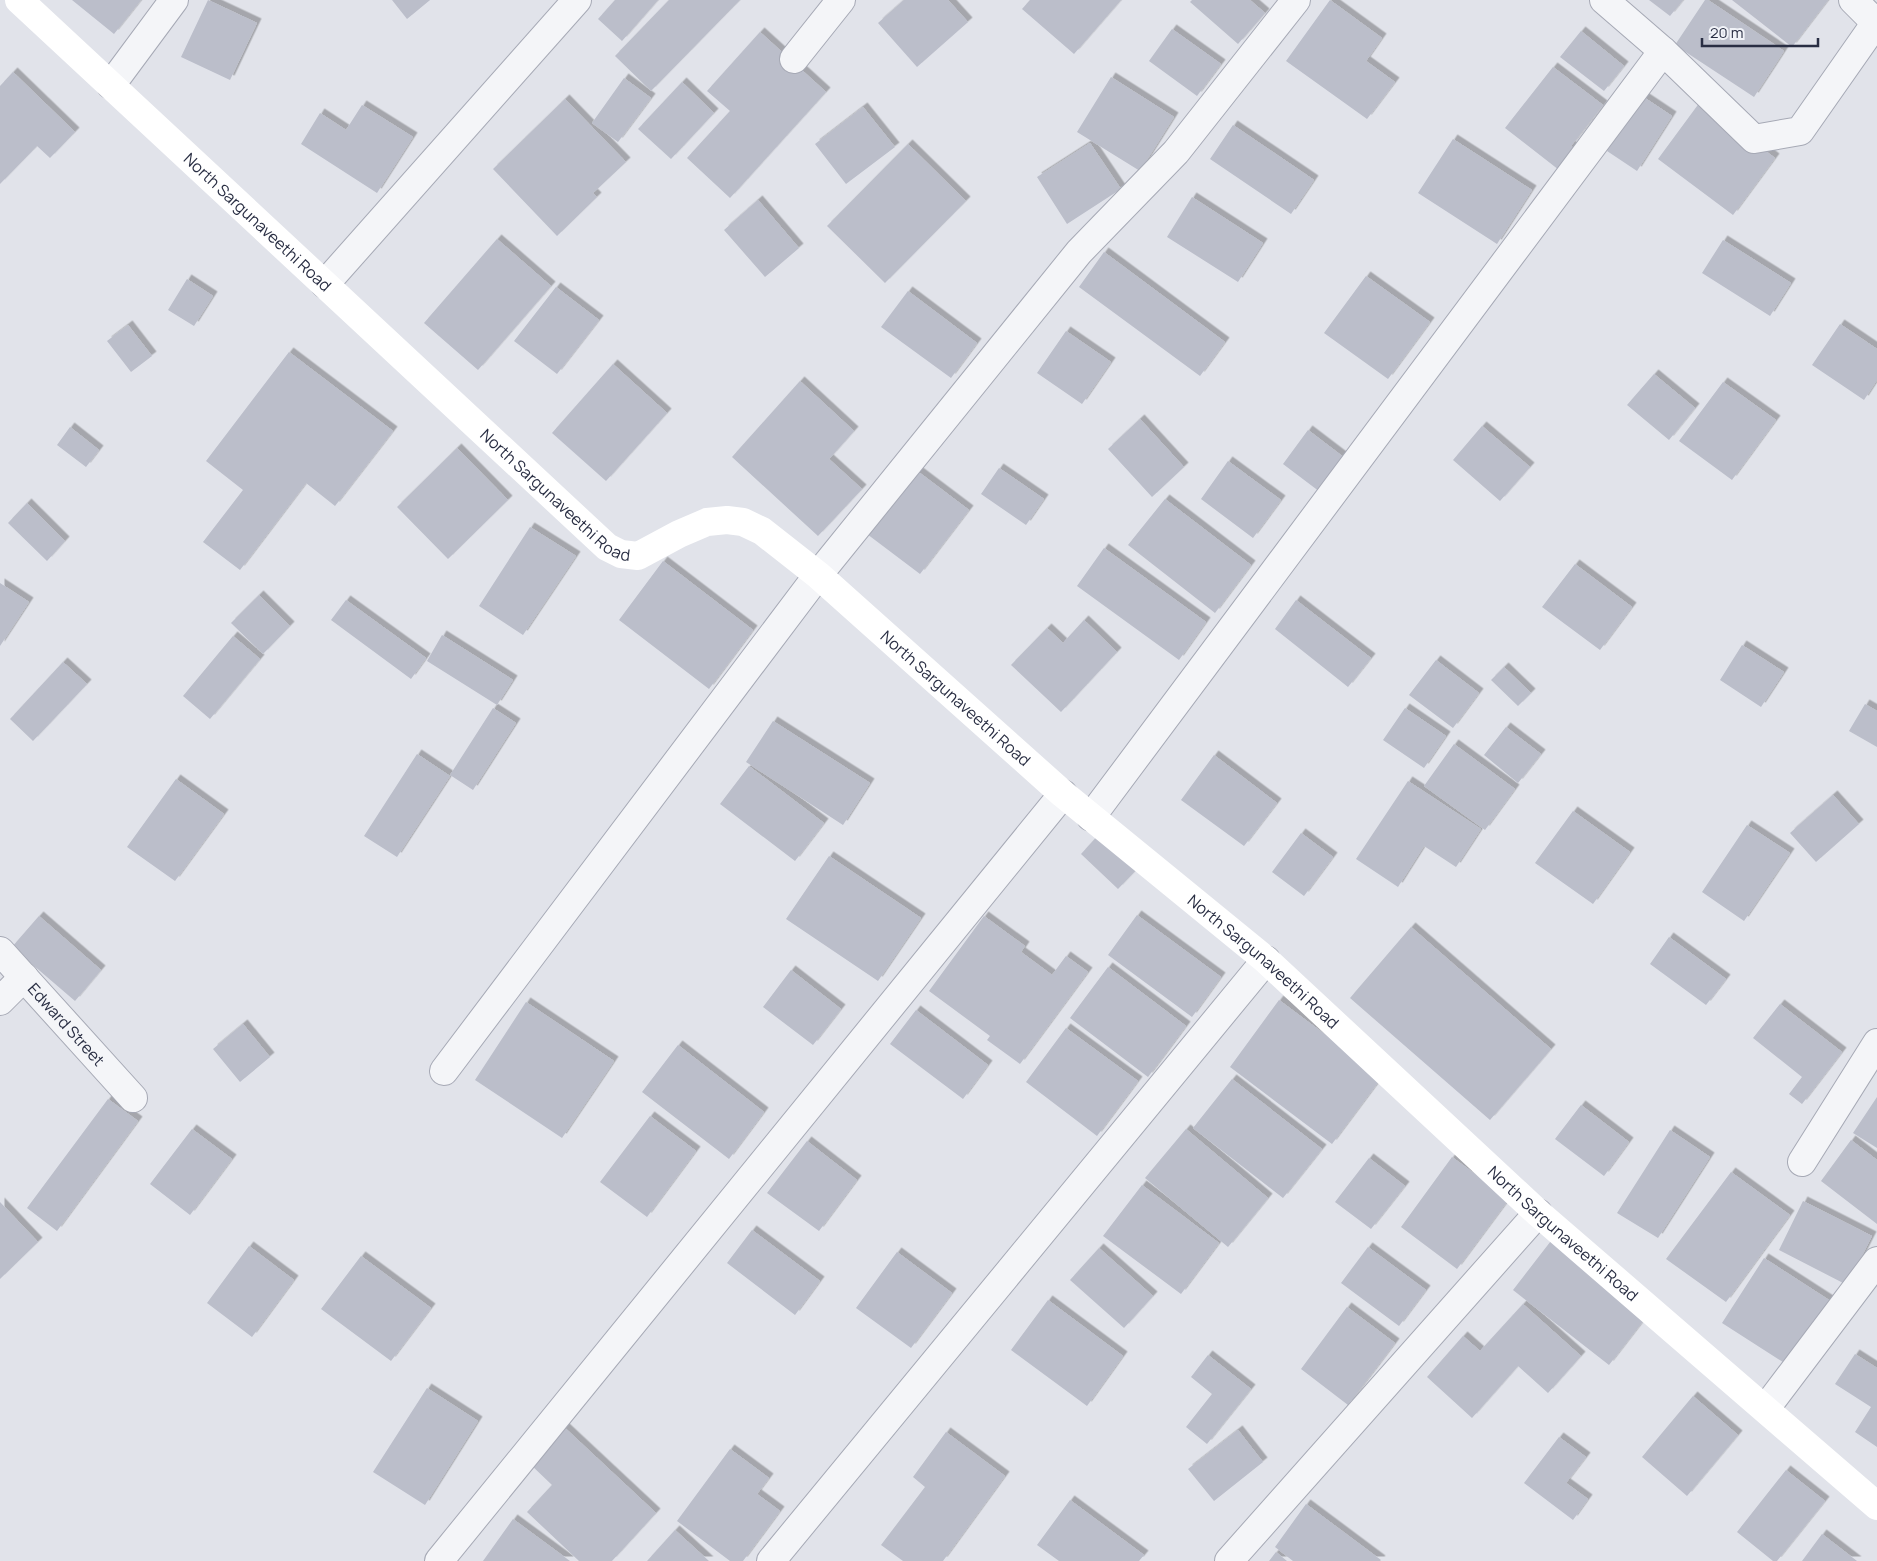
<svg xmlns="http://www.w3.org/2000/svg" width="1877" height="1561" font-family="Manrope,sans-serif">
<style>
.building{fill:#bbbeca;filter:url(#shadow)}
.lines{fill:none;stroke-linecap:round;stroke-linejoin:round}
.street-casing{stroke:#a6a9b5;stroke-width:30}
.street{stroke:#f4f5f8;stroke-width:28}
.secondary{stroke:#fff;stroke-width:28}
.labels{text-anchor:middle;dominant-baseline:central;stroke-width:5;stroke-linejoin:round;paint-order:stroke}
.street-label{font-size:16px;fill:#292e43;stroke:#f1f3f8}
</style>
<defs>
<filter id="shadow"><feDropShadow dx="4.5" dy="-4.5" stdDeviation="0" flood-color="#0004"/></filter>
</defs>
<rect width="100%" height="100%" fill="#e1e3ea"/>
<path class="building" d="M72 0H141L114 34Z
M208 0 257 23 230 80 181 57Z
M392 0H430L407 19Z
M615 0H658L622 41 598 19Z
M669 0H740L651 91 615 56Z
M904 0H948L968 22 917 67 878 23Z
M1030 0H1121L1074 54 1022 9Z
M1192 0H1250L1265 13 1238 44 1190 2Z
M1330 0 1382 38 1366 61 1395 82 1367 119 1286 61Z
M1649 0H1683L1670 16Z
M1705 0H1708L1784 51 1754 97 1675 45Z
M1732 0H1828L1792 47Z
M1172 29 1221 64 1197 96 1149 61Z
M1581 31 1624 66 1604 91 1560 57Z
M760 32 826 92 730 198 687 158 730 111 707 91Z
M1553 67 1603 105 1571 146 1584 156 1568 177 1505 128Z
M13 72 75 132 50 158 37 146 0 184V86Z
M1111 77 1174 117 1140 171 1077 132Z
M624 78 651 98 618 142 592 123Z
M682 82 714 113 671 159 638 129Z
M1642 96 1672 116 1637 171 1607 151Z
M565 99 626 162 593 193 597 197 557 236 493 169Z
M1700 102 1775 158 1733 215 1658 159Z
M362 105 413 137 377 193 301 144 320 113 346 130Z
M863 107 895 147 846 184 815 144Z
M1233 125 1314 180 1291 214 1210 159Z
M1453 139 1532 190 1497 244 1418 193Z
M1090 143 1121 189 1067 224 1037 177Z
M908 144 966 201 885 283 827 226Z
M1192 197 1263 243 1238 282 1167 237Z
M758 200 799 248 765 277 724 230Z
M497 239 551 286 478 370 424 323Z
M1723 240 1791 283 1770 316 1702 273Z
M1104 252 1225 342 1200 376 1079 287Z
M1366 276 1430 322 1388 379 1324 333Z
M187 279 213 296 194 326 168 310Z
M556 287 599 320 557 374 514 341Z
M908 291 977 343 951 378 881 327Z
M1840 324 1877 349V380L1864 400 1812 365Z
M128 325 152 356 131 372 107 341Z
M1066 331 1111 362 1082 404 1037 373Z
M289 352 393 431 335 506 306 483 240 570 203 542 243 490 206 461Z
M613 364 667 413 606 481 552 433Z
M1654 374 1695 408 1669 440 1627 405Z
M800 381 854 431 829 459 862 489 818 536 732 457Z
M1723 382 1776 420 1732 480 1679 441Z
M1140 419 1184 467 1152 497 1108 449Z
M1482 426 1530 467 1500 501 1453 460Z
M70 427 99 450 86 467 57 445Z
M1308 430 1350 462 1324 495 1283 464Z
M457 448 508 500 448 559 397 507Z
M1228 461 1281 500 1253 538 1201 499Z
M999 468 1044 499 1026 525 981 494Z
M916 470 969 510 920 574 867 534Z
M1165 499 1251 565 1215 613 1128 545Z
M27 503 65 541 47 561 8 523Z
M530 527 576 556 523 635 479 606Z
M1104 548 1206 622 1179 660 1077 586Z
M663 561 753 630 709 689 619 620Z
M1575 564 1632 607 1600 650 1542 607Z
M0 583 29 602 0 646Z
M259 595 290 626 263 654 231 623Z
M346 600 426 658 411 679 331 620Z
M1296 600 1371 658 1348 687 1275 629Z
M1084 620 1117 652 1061 712 1011 665 1047 628 1063 643Z
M442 635 513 680 497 705 427 661Z
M233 636 260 659 210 719 183 696Z
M1742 645 1784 672 1761 707 1720 680Z
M1436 660 1479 693 1453 728 1409 695Z
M63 662 87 684 33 741 10 719Z
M1504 667 1531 693 1518 706 1491 680Z
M1865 704 1877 711V747L1849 731Z
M493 708 516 723 473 790 450 775Z
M1405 708 1446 736 1424 768 1383 740Z
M773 721 870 783 843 825 746 762Z
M1506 727 1541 754 1518 783 1484 755Z
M1454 744 1515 789 1485 830 1424 786Z
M417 754 450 776 397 857 364 836Z
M1214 755 1277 803 1244 846 1181 800Z
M749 766 824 823 795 861 720 804Z
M176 779 224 814 175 881 127 847Z
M1408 781 1481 829 1456 867 1424 846 1398 887 1356 859Z
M1833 795 1859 824 1816 862 1790 833Z
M1573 811 1630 852 1593 904 1535 863Z
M1747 825 1790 853 1744 921 1702 892Z
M1102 831 1139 867 1118 889 1081 854Z
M1301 833 1333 857 1304 896 1272 872Z
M829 856 921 918 878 981 786 919Z
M1137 915 1221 977 1192 1017 1108 955Z
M39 916 101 970 75 1001 12 947Z
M984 916 1025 946 1021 952 1052 975 1066 956 1088 972 1020 1064 987 1040 990 1036 929 991Z
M1411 927 1551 1049 1490 1120 1350 998Z
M1669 937 1726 979 1706 1005 1650 964Z
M1108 967 1186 1026 1148 1077 1070 1018Z
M791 970 841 1009 813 1045 763 1007Z
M1279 1000 1382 1077 1332 1144 1230 1067Z
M526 1002 614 1061 562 1138 475 1080Z
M1780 1004 1842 1052 1802 1104 1789 1094 1802 1077 1753 1038Z
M916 1010 988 1065 963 1099 890 1044Z
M243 1024 270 1057 240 1082 213 1049Z
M1066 1028 1138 1081 1097 1136 1026 1082Z
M678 1045 764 1112 729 1159 642 1092Z
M1232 1079 1322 1149 1283 1198 1193 1128Z
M1877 1097V1148L1853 1133Z
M108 1099 138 1121 57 1231 27 1208Z
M1581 1105 1629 1142 1604 1176 1555 1139Z
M650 1116 696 1151 647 1217 600 1182Z
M192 1129 232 1159 190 1215 150 1184Z
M1186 1129 1268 1198 1228 1247 1145 1178Z
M1670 1130 1710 1157 1658 1238 1617 1213Z
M1851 1140 1877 1160V1224L1821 1181Z
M807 1141 857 1180 819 1231 767 1193Z
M1452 1157 1509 1199 1457 1269 1401 1227Z
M1369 1158 1405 1186 1371 1229 1335 1202Z
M1731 1172 1790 1215 1726 1302 1666 1259Z
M1142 1185 1219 1243 1181 1294 1103 1236Z
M1803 1201 1872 1236 1847 1285 1779 1250Z
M0 1202 38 1242 0 1279Z
M752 1230 820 1281 795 1315 727 1263Z
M1554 1237 1650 1312 1609 1365 1513 1290Z
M249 1246 294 1280 252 1337 207 1303Z
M1368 1247 1426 1290 1399 1326 1341 1283Z
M1099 1248 1153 1296 1124 1328 1070 1280Z
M897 1252 952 1293 911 1348 856 1308Z
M361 1256 431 1308 391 1361 321 1309Z
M1764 1258 1829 1300 1786 1364 1722 1323Z
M1048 1300 1123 1356 1087 1406 1011 1350Z
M1523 1304 1581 1356 1548 1393 1518 1366 1472 1418 1427 1377 1463 1336 1480 1351Z
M1347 1307 1395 1343 1348 1405 1301 1369Z
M1855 1354 1877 1368V1447L1855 1432 1871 1407 1835 1384Z
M1208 1355 1251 1389 1207 1444 1186 1427 1212 1394 1191 1377Z
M427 1388 478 1421 425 1505 373 1472Z
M1693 1396 1738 1435 1687 1496 1642 1457Z
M564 1427 656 1513 612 1561H579L527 1512 552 1485 530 1464Z
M1238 1430 1263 1462 1214 1501 1188 1469Z
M946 1432 1005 1476 943 1561H903L881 1545 925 1487 913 1477Z
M1559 1437 1586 1457 1566 1483 1588 1499 1573 1520 1524 1483Z
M730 1449 769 1478 757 1494 780 1511 743 1561H730L677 1521Z
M1786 1470 1825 1501 1777 1561H1773L1737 1532Z
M1070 1500 1144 1555 1139 1561H1059L1037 1545Z
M1306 1504 1381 1560 1380 1561H1293L1275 1547Z
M513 1519 570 1561H483Z
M675 1530 709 1561H647Z
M1822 1534 1857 1561H1802Z
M1276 1552 1287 1561H1269Z"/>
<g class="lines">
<defs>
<g id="street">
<path d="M1604 0 1663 51"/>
<path d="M1853 0 1877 24"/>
<path d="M794 59 841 0"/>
<path d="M111 85 174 0"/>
<path d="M325 284 577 0"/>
<path d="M1091 817 1663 51 1754 139 1800 131 1877 21"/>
<path id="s1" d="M0 951 133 1098"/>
<path d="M0 1001 24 977"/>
<path d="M444 1071 818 575 1079 252 1176 152 1296 0"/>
<path d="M1802 1162 1877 1043"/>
<path d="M1766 1408 1877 1261"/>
<path d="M439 1561 1063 794"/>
<path d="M771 1561 1266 960"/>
<path d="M1229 1561 1538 1213"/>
</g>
</defs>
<use href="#street" class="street-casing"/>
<use href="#street" class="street"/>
<path class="secondary" id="s2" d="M19 0 607 547 621 554 638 556 679 534 707 522 727 520 743 522 762 531 818 575 1063 794 1266 960 1538 1213 1877 1506"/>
</g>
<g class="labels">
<g class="street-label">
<text stroke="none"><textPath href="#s2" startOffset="326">North Sargunaveethi Road</textPath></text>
<text stroke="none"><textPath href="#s2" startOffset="731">North Sargunaveethi Road</textPath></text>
<text stroke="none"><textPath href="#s2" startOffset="1226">North Sargunaveethi Road</textPath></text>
<text stroke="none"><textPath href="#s2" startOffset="1631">North Sargunaveethi Road</textPath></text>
<text stroke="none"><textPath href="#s1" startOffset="99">Edward Street</textPath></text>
<text stroke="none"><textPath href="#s2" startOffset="2036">North Sargunaveethi Road</textPath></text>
</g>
</g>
<path d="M1702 38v8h116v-8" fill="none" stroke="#292e43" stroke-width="2.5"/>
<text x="1710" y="38" font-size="15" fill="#292e43" stroke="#f1f3f8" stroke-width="4" paint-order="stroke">20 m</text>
</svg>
